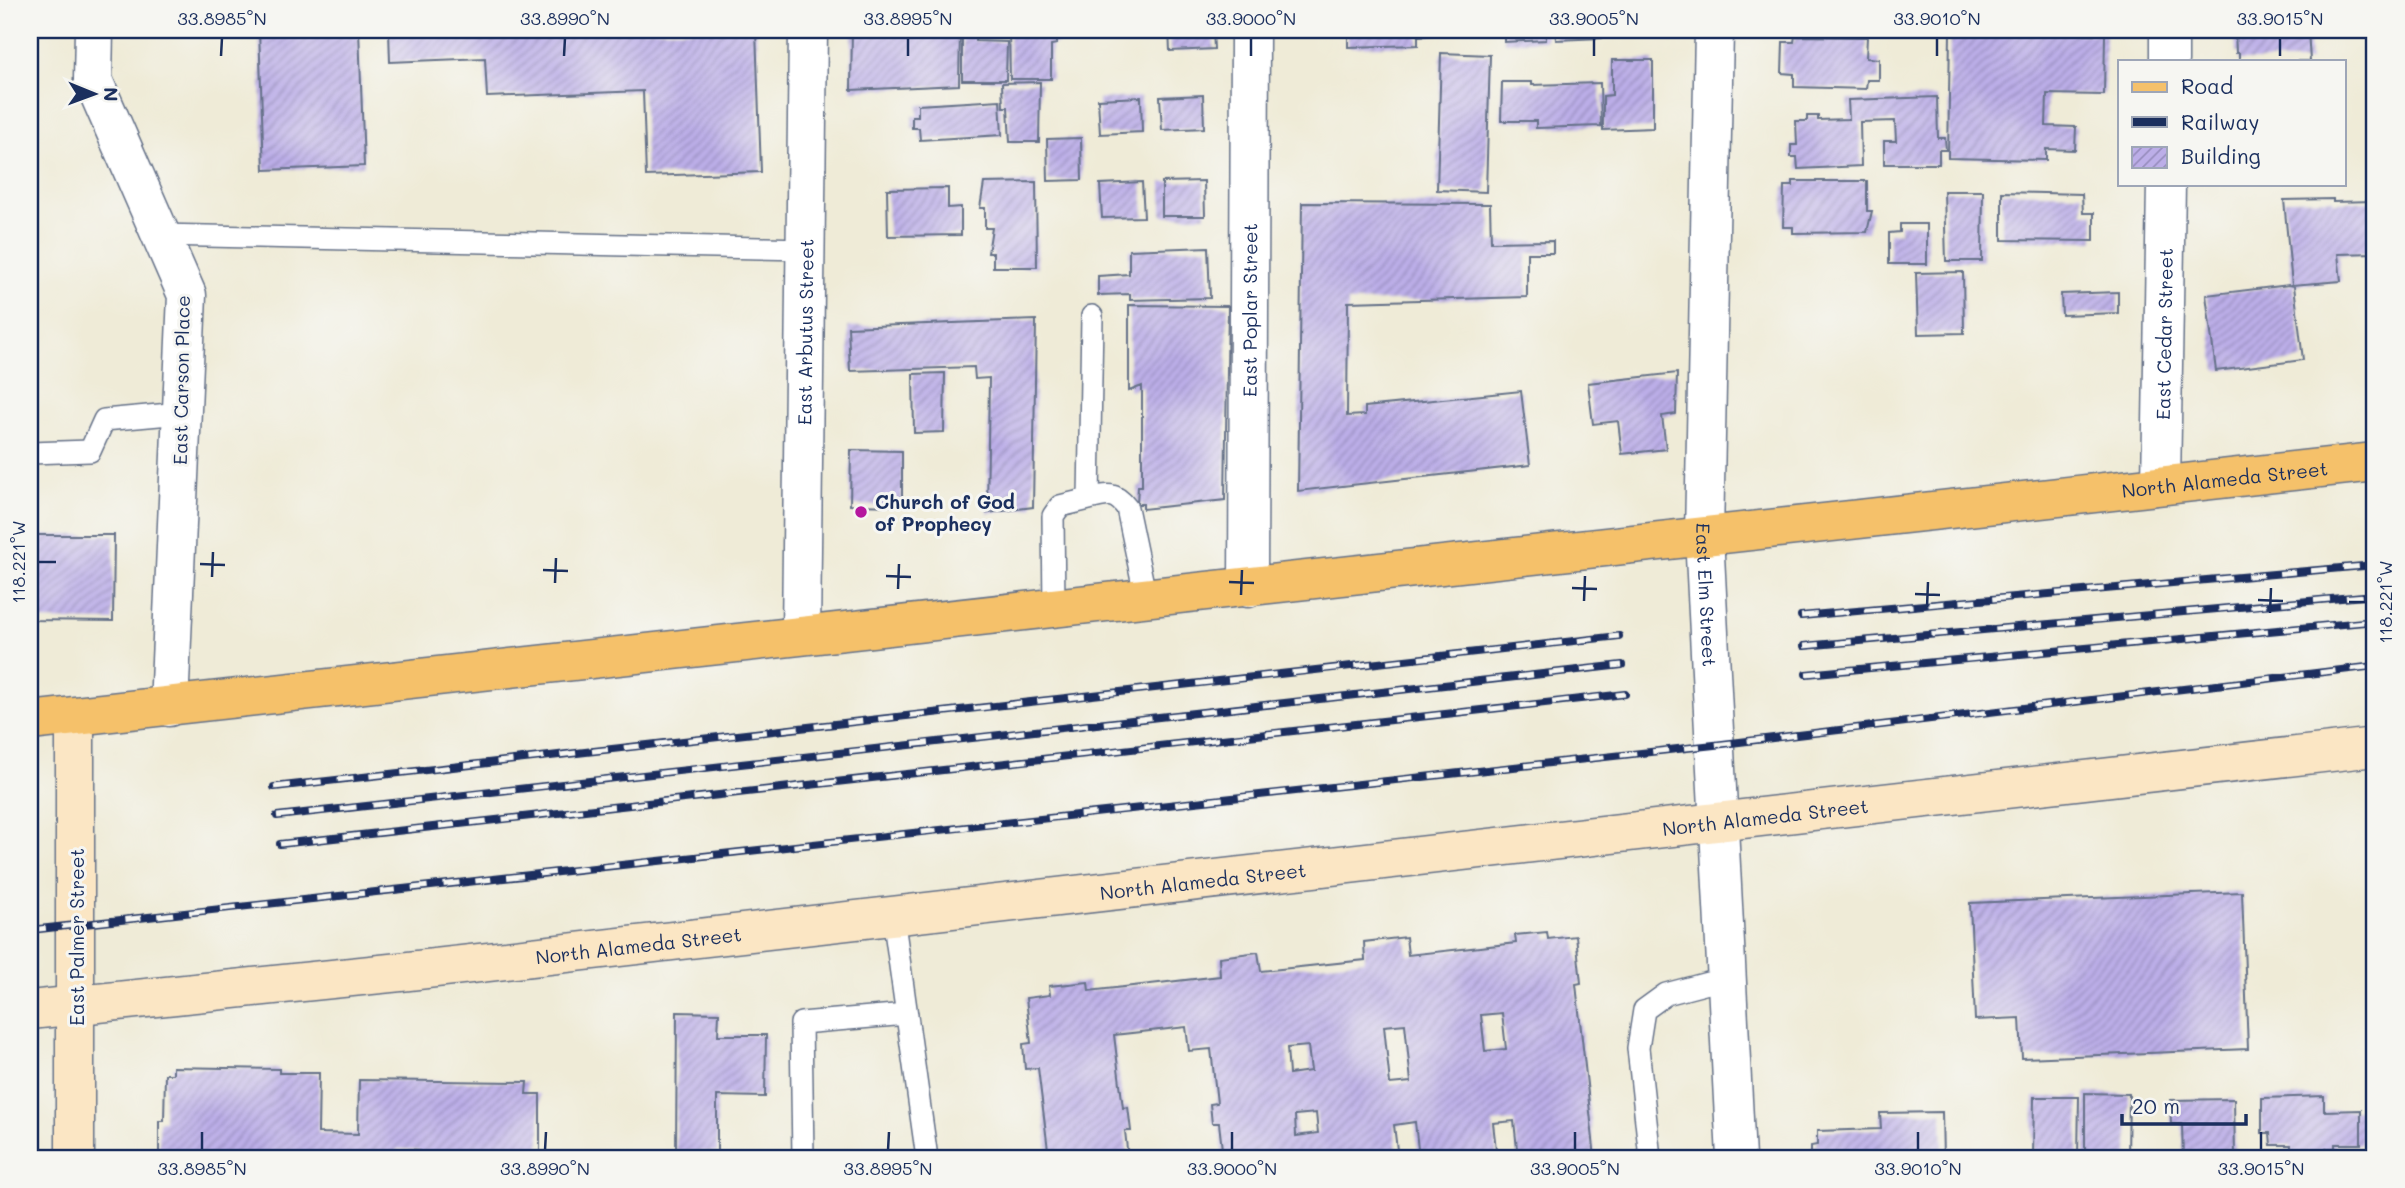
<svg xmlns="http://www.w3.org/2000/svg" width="2405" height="1188" font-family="Mali,sans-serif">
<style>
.building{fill:url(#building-hatch);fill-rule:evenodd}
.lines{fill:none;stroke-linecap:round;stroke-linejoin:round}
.lane-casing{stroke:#657188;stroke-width:24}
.street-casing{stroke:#657188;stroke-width:41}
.secondary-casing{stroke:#657188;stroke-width:41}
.primary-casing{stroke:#657188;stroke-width:41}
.lane{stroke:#fff;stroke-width:21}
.street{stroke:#fff;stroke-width:38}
.secondary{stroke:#fbe6c4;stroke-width:38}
.primary{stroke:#f5c16b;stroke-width:38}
.rail-casing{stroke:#1b2f5e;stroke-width:8}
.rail{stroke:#f6f6f2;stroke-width:5;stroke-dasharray:16;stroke-linecap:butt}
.ticks{fill:none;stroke:#1b2f5e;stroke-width:2.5}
.poi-dot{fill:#b5179e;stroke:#f6f6f2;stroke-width:2.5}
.labels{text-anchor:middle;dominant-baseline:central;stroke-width:6;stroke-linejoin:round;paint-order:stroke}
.street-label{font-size:19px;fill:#1b2f5e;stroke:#f6f6f2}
.poi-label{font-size:19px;font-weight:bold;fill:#1b2f5e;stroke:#f6f6f2;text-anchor:start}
.neatline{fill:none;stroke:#1b2f5e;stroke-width:2.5}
.ticks-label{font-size:18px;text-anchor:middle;fill:#1b2f5e}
</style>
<defs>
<pattern id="building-hatch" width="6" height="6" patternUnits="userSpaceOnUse" patternTransform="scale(1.75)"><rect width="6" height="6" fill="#bcaee8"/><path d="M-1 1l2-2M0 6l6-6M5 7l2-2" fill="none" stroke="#988ebf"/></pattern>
</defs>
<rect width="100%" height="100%" fill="#f6f6f2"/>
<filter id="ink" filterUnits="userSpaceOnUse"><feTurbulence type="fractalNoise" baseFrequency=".0143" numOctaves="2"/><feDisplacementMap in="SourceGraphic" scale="14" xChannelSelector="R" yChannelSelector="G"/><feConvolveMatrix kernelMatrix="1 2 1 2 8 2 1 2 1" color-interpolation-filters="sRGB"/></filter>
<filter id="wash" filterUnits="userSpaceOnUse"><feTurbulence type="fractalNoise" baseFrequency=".00686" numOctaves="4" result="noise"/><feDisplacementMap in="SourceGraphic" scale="28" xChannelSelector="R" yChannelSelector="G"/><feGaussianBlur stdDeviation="1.57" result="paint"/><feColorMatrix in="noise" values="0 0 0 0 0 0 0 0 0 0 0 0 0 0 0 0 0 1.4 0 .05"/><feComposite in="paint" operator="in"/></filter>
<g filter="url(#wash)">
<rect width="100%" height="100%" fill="#efebd7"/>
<g id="blocks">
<path class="building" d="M259 30H359L364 166 264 170Z
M389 30H756L761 172 646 176 643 91 487 97 485 58 390 62Z
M852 30H960L959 85 851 90Z
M1009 30H1057V44L1051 45V79H1010Z
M1169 30H1213L1214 49 1170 51Z
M1348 30H1431L1432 35 1418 36V45L1348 47Z
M1504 30H1546V40L1504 42Z
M1555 30H1602V38L1556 40Z
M1609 30H1665L1666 35 1609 37Z
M1977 30H1986L1985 33 2044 34V30H2065V34H2105L2104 95 2047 94 2046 126 2076 127 2075 150 2046 149V160L1948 158 1950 33H1977Z
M2235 30H2308L2310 61H2239V53H2236Z
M962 33 975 34V41L1007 42 1006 80H962Z
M1795 36 1867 37 1866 58 1879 59V80H1867L1866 89 1794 87V74L1782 73 1783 42H1794Z
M1441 53 1490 55 1486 192 1437 190Z
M1612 60H1653V128L1603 130V96L1612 95Z
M1040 82 1039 142H1010L1008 107H1003L1002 83Z
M1502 82H1532V85L1600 83 1601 126 1536 128V121H1501Z
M1203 95 1204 128 1162 130 1160 97Z
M1141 97 1142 132 1100 134 1098 99Z
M1937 97 1938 138H1945L1946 150H1939V164H1884V141H1896L1895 121 1860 122 1861 166 1798 169 1797 157H1791V145H1797L1796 121H1807V116H1818V120L1849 119 1848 100Z
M1000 100 1002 135 920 140 919 128H912V116H918V105Z
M1081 138 1082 180 1048 181 1047 139Z
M1204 181 1205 216H1162V182Z
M1793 181H1867V211H1872L1867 232 1793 233V227H1783L1784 186H1793Z
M1036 182 1037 267H993V253H988L992 228H985V208H980L984 183Z
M1142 182 1144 217 1102 218 1100 184Z
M948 188V208L961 207V235L888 236 887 189Z
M1944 191H1983L1982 261H1946Z
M2002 192 2082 194 2083 213H2094V241L2002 240Z
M2333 199V202L2375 201V253L2338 254 2341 281 2292 285 2284 200Z
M1302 203 1490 204 1491 242 1553 241V253H1527V297L1348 302 1347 416 1365 415V407L1521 391 1530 465 1298 491Z
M1900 224H1927V264H1889V233L1900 232Z
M1208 247 1210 298 1130 300V294L1098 295V276L1129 274V250Z
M1963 272 1964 333 1918 334 1916 273Z
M2289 285 2294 286 2303 360 2216 371 2206 295Z
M2118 292V313L2062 315 2061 294Z
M1129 305 1228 306 1225 500 1143 509V504H1137L1138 486H1142V386L1129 391Z
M1036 320 1033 507 987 513 989 378 975 379 974 367 850 371 848 327Z
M945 373 944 432 914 433 913 374Z
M1677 373 1676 414 1662 416 1666 449 1622 454 1618 421 1593 424 1588 383Z
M851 450 902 451V506L850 505Z
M30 512H33L34 535H114L113 621 30 620Z
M2242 892 2248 1049 2022 1058 2020 1018 1975 1020 1970 903Z
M1547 932 1548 939 1576 936 1581 983 1576 984 1595 1158H1518L1514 1121 1493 1123 1497 1158H1419L1415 1122 1394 1125 1398 1158H1223L1219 1123H1212L1210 1104 1217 1103 1211 1049 1189 1051 1186 1027 1114 1035 1123 1108 1128 1107 1131 1131H1125L1128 1158H1049L1038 1068 1025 1069 1023 1044 1031 1043 1026 998 1050 995 1049 986 1088 982 1089 991 1220 976 1219 957 1258 952 1261 971 1365 960 1364 942 1406 937 1408 955 1516 943 1515 935ZM1502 1013 1506 1049 1485 1051 1481 1015ZM1405 1024 1411 1082 1390 1084 1384 1026ZM1308 1046 1311 1071 1289 1074 1287 1048ZM1316 1113 1318 1133 1296 1136 1295 1115Z
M677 1012 719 1013 718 1035H766L765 1097 717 1096V1152L676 1151Z
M173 1067 279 1069V1073H319L318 1133 358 1134 359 1080 527 1082 526 1094H540V1158H419V1150L398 1149 392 1158H159V1121H164L165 1074H173Z
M2085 1093 2129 1094 2128 1158H2085Z
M2324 1096V1111L2361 1110V1144H2335V1148L2326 1149 2325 1158H2291V1145H2271L2270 1133H2262V1098Z
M2034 1097H2079L2078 1158H2033Z
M2234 1099 2235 1158H2183L2182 1124H2171L2170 1100Z
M1942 1112 1943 1158H1811V1146L1817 1145V1131L1881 1129 1880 1113Z"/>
</g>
</g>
<g filter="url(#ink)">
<use href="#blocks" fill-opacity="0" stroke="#657188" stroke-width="2"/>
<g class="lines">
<defs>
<path id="lane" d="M160 235 806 249
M30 453 90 451 104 420 181 413
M1089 499C1108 494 1115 492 1127 508L1146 599
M1054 609 1053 516 1060 506 1089 499 1092 316
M893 916 927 1158
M803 1158 801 1023 907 1014
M1650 1158 1638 1048 1644 1010 1666 994 1727 978"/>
<g id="street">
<path d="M94 30 93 80 187 295 169 707"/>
<path id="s1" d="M1714 30 1704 536 1736 1158"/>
<path d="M2169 61V30"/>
<path id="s2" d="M2161 484 2166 184"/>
<path id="s3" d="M1248 588 1250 30"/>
<path id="s4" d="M801 635 808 30"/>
</g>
<g id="secondary">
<path id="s5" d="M30 1010 400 972 2375 747"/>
<path d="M75 1158V717"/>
</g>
<g id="primary">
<path id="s6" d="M30 721 2375 462"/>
</g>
</defs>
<use href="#lane" class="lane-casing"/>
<use href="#street" class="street-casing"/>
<use href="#secondary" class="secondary-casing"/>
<use href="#primary" class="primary-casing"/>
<use href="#lane" class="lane"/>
<use href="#street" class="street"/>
<use href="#secondary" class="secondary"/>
<use href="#primary" class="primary"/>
<defs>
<path id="rail" d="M1801 616 2375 565
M1804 646 2375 595
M1806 674 2375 621
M274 787 1619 636
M277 816 1622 665
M280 844 1625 694
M30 930 1714 745 2375 666"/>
</defs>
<use href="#rail" class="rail-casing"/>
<use href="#rail" class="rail"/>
</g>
</g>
<path class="ticks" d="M221 56 222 38M564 56 565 38M908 56V38M1251 56V38M1594 56V38M1937 56V38M2280 56V38M38 562H56M200 564 225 565M543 570 568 571M886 576 911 577M212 577 213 552M1229 582 1254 583M555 583 556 558M1572 588 1597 589M898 589 899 564M1915 594 1940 595M1241 595 1242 570M2258 600 2283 601M1584 601 1585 576M2349 602H2366M1927 607 1928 582M2270 613 2271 588M202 1150V1132M545 1150 546 1132M888 1150 889 1132M1232 1150V1132M1575 1150V1132M1918 1150V1132M2261 1150V1132"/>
<circle class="poi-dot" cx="861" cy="512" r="7"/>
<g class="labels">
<g class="street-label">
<text stroke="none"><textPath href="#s3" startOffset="278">East Poplar Street</textPath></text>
<text stroke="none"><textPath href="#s4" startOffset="303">East Arbutus Street</textPath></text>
<text stroke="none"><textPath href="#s2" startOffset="150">East Cedar Street</textPath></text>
<text transform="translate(181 380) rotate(-89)">East Carson Place</text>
<text stroke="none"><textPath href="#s6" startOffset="2208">North Alameda Street</textPath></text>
<text stroke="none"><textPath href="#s1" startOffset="565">East Elm Street</textPath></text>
<text stroke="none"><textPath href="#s5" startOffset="1746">North Alameda Street</textPath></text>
<text stroke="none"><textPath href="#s5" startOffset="1180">North Alameda Street</textPath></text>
<text transform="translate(76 937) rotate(-90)">East Palmer Street</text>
<text stroke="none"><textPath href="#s5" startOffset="612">North Alameda Street</textPath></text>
</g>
<g class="poi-label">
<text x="875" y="501">Church of God<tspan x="875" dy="22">of Prophecy</tspan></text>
</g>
</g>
<rect width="2405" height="1188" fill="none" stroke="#f6f6f2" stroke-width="77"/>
<rect x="2118" y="60" width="228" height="126" fill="#f6f6f2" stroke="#9ea6b7" stroke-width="2"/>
<rect x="2132" y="82" width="35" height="10" fill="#f5c16b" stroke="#9ea6b7" stroke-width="2"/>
<text x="2181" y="94" font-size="21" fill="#1b2f5e">Road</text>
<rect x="2132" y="117" width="35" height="10" fill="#1b2f5e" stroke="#9ea6b7" stroke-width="2"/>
<text x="2181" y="130" font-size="21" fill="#1b2f5e">Railway</text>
<rect x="2132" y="147" width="35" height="21" fill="url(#building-hatch)" stroke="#9ea6b7" stroke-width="2"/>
<text x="2181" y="164" font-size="21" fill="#1b2f5e">Building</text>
<g transform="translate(94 94) rotate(91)" stroke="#f6f6f2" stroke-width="5" paint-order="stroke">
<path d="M0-5L12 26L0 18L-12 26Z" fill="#1b2f5e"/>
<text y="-10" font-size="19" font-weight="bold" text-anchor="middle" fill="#1b2f5e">N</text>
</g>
<path d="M2122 1114v10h124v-10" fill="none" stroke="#1b2f5e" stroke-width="3.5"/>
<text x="2132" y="1114" font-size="21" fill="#1b2f5e" stroke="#f6f6f2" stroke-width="5" paint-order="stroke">20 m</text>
<rect x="38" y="38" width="2328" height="1112" class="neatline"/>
<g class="ticks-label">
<text x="222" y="25">33.8985°N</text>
<text x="565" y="25">33.8990°N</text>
<text x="908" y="25">33.8995°N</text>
<text x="1251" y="25">33.9000°N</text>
<text x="1594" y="25">33.9005°N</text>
<text x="1937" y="25">33.9010°N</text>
<text x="2280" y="25">33.9015°N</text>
<text transform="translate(19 562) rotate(-90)" y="6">118.221°W</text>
<text transform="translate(2386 602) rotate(-90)" y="6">118.221°W</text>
<text x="202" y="1175">33.8985°N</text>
<text x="545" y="1175">33.8990°N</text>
<text x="888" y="1175">33.8995°N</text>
<text x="1232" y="1175">33.9000°N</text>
<text x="1575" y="1175">33.9005°N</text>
<text x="1918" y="1175">33.9010°N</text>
<text x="2261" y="1175">33.9015°N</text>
</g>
</svg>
